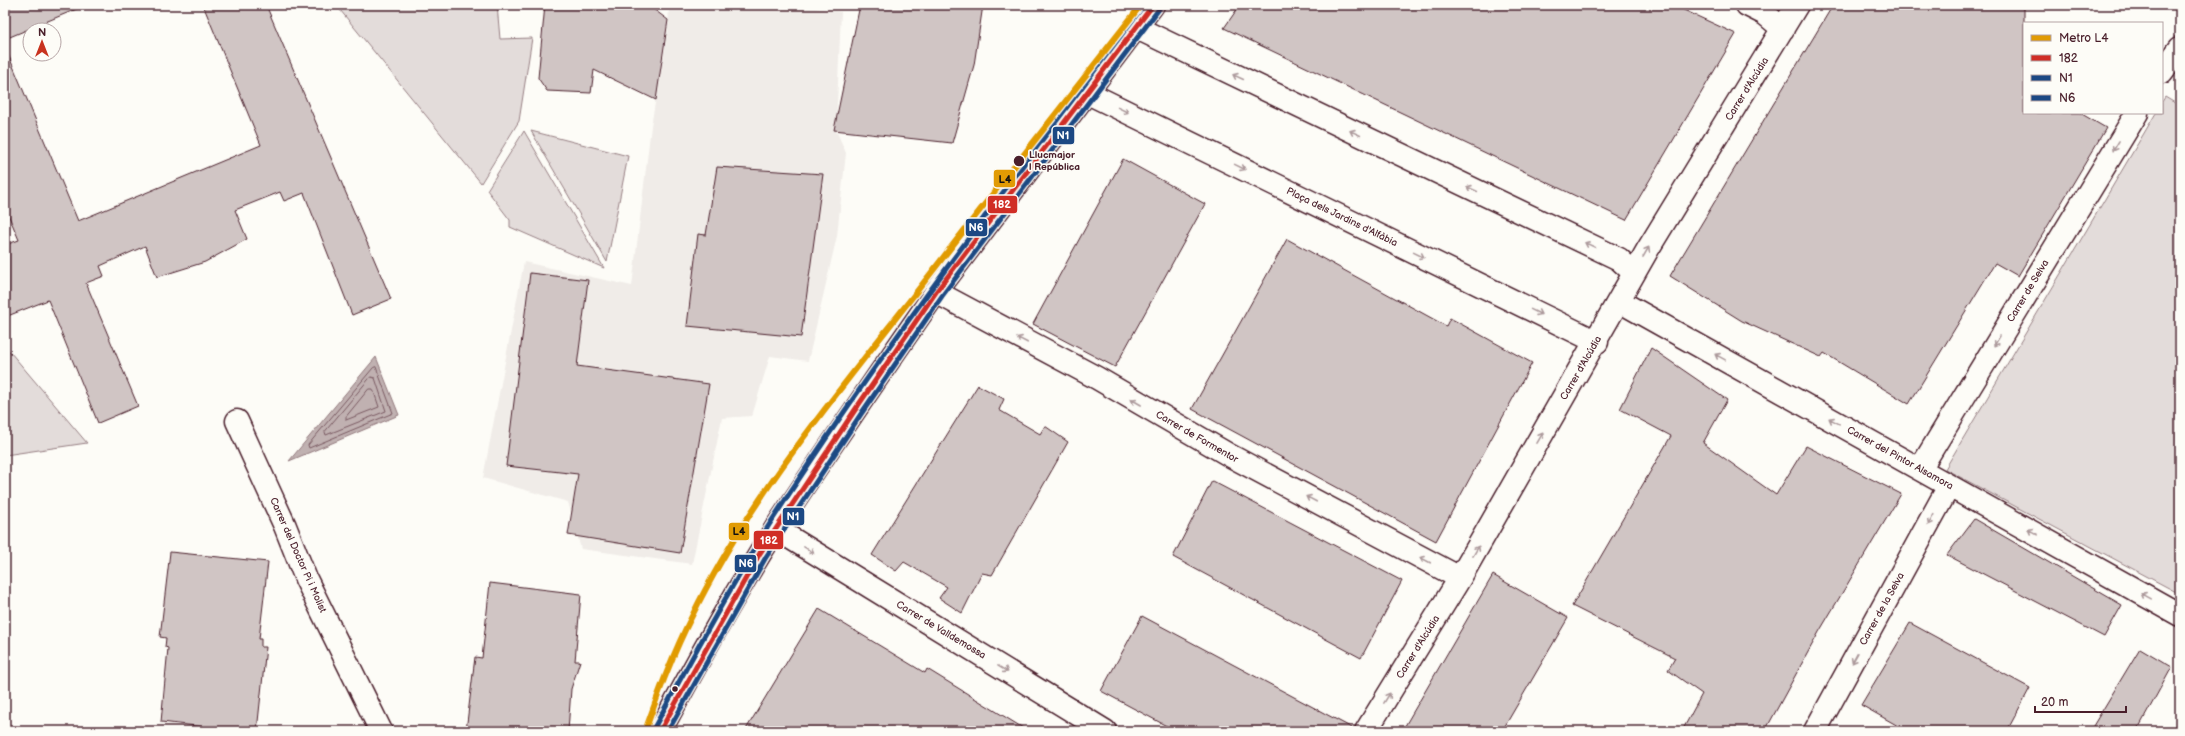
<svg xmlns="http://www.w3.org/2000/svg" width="2185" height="736" font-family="'Balsamiq Sans',sans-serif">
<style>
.built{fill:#f0ece8}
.green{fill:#e3dcda;stroke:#967e82}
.water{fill:#c0b1b1;stroke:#91777b}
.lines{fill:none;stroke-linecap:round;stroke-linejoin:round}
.shore{stroke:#795961;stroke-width:1}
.building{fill:#d0c5c4;stroke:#4a1f2b}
.street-casing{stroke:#4a1f2b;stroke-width:25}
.secondary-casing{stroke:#4a1f2b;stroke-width:25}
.street{stroke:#fdfcf7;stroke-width:22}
.secondary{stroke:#fdfcf7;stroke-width:22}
.bus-1-casing{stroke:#fdfcf7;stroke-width:8}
.bus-2-casing{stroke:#fdfcf7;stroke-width:8}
.bus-3-casing{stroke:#fdfcf7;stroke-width:8}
.bus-1{stroke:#d02e26;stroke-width:5}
.bus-2{stroke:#1c4883;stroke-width:5}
.bus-3{stroke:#1c4883;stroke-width:5}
.metro-1-casing{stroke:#fdfcf7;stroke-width:9}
.metro-1{stroke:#e19b04;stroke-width:6}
.oneway{stroke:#ac999b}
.stop-dot{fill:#4a1f2b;stroke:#fdfcf7;stroke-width:1.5}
.labels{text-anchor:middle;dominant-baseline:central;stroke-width:3.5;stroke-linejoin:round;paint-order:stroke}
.street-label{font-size:10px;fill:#4a1f2b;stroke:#fdfcf7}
.stop-label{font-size:10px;font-weight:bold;fill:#4a1f2b;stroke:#fdfcf7;text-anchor:start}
.line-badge{stroke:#fdfcf7;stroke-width:1.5}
.badge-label{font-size:11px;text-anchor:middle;font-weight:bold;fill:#fff}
.pale-badge-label{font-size:11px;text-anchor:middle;font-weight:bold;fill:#111}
</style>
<rect width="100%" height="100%" fill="#fdfcf7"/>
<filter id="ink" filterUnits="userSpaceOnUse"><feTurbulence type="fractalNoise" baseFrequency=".025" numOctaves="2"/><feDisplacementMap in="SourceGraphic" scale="8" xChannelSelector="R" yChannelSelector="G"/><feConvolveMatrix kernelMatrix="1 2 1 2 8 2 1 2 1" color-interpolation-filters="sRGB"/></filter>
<g filter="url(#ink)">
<path class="built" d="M669 5H795L841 12 836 130 846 153 837 236 808 361 770 356 752 416 722 418 692 564 581 549 568 502 483 478 524 262 632 286 651 126 668 29Z"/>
<path class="green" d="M336 5H497L500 39 532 38 519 121 481 183Z
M2165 97 2180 106V594L1945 469 2156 113H2162V102Z
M524 131 604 268 510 227V220L487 190Z
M531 131 628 156 607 262Z
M5 346 87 443 5 455Z"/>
<path class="water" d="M376 357 399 415 289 461Z"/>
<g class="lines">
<path class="shore" d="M376 367 393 413 309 448 308 445 373 368Z
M371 377 375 378 386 411 326 435 325 432Z
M369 389H373L379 407 346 420V417Z"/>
</g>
<path class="building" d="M5 5H86L5 39Z
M203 5H266L391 299 352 315 304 193 284 201 280 192 235 210 247 239 205 262 157 277 145 246 100 266 104 276 86 283 138 406 98 423 48 300 5 317V245L19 240 5 207V47L78 221 261 145Z
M545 5H648L668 20 656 100 594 70 591 93 547 91 538 78Z
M860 5H983L974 65 952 143 834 130Z
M1240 5H1673L1736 34 1626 220 1224 28Z
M1833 5H2024V113H2080L2106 128 2018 276 1995 263 1909 404 1824 353 1821 357 1742 321 1670 276Z
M1123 159 1205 204 1115 367 1033 324Z
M717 167 823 174 801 337 687 326 698 234 706 235Z
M1287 239 1446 326 1450 318 1532 363 1436 541 1192 409Z
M530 273 588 280 577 366 709 384 680 553 568 535 578 474 506 466Z
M1651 348 1727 400 1703 443 1776 495 1806 446 1901 494 1819 632 1765 731H1682L1702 694 1668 670 1675 658 1572 606 1671 436 1620 409Z
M978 385 1004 399 999 410 1040 434 1045 426 1068 442 992 575 982 573 962 613 939 598 947 587 904 562 896 571 872 555Z
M1212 481 1402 581 1361 658 1173 557Z
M1974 519 2122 605 2104 637 1947 555Z
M170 552 268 562 259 639H261V647H266L257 731H240L161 722 168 648 165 647 166 638 160 637Z
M1493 575 1568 618 1502 731H1402Z
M490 583 581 594 575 661H580L571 689 568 731H466L475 657 482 658Z
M819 609 925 673 927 669 1028 731H745Z
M1142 616 1354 729V731H1176L1101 691Z
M1910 623 2030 688 2007 731H1907L1861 705Z
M2140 648 2172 667 2137 731H2090Z"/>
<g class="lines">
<defs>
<path id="street" d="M1747 5 1765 14 1783 29
M1137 28 1619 259 1634 273
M2162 72 2180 48
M1088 93 1597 342
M936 292 1097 378 1229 455 1460 578
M1619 301 2180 615
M237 421 285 526 306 579 381 731
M1920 469 2137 113
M776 529 1105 731
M1366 731 1460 578 1648 249 1797 5
M1815 731 1949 486"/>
<path id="secondary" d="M660 731C697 663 734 594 776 528 828 449 882 370 936 292L1153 5"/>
</defs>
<use href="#street" class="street-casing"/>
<use href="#secondary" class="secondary-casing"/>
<use href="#street" class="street"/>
<use href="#secondary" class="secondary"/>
<defs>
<path id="bus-1" d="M660 731 760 553 855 410 936 292 1153 5"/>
<path id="bus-2" d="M668 731 766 557 861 414 942 296 1159 9"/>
<path id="bus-3" d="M654 728C691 659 728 591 769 525 884 345 1015 176 1144 5"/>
</defs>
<use href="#bus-1" class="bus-1-casing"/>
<use href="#bus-2" class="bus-2-casing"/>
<use href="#bus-3" class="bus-3-casing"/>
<use href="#bus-1" class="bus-1"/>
<use href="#bus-2" class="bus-2"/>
<use href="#bus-3" class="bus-3"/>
<defs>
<path id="metro-1" d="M645 731C659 692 673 653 692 616 749 499 834 397 914 295 989 198 1065 102 1141 5"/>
</defs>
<use href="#metro-1" class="metro-1-casing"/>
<use href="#metro-1" class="metro-1"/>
</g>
<defs><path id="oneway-shaft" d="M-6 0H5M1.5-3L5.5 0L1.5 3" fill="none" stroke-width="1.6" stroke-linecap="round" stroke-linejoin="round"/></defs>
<g class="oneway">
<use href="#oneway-shaft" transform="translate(1238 77) rotate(-155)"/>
<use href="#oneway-shaft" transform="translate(1123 110) rotate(26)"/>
<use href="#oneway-shaft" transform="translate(1355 133) rotate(-155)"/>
<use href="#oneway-shaft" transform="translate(2116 146) rotate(121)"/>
<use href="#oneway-shaft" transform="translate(1240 167) rotate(26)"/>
<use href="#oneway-shaft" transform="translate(1472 189) rotate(-155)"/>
<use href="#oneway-shaft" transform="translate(1590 245) rotate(-155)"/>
<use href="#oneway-shaft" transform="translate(1646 252) rotate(-60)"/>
<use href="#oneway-shaft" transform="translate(1419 255) rotate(26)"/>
<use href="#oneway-shaft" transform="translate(1536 312) rotate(26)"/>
<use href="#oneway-shaft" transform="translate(1022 340) rotate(-152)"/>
<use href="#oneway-shaft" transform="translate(1997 341) rotate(121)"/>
<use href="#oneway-shaft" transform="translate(1720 357) rotate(-151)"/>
<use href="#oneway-shaft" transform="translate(1136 402) rotate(-150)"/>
<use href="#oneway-shaft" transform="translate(1834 421) rotate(-151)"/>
<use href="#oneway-shaft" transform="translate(1540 438) rotate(-60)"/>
<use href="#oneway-shaft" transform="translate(1311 499) rotate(-152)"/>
<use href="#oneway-shaft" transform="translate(1931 520) rotate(118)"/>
<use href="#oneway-shaft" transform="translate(2033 532) rotate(-151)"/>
<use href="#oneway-shaft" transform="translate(809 550) rotate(31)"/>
<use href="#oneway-shaft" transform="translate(1476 551) rotate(-60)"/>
<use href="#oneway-shaft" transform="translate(1425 560) rotate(-152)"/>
<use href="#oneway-shaft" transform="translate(2146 596) rotate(-151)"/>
<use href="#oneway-shaft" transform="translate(1855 658) rotate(119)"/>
<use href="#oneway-shaft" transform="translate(1003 669) rotate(31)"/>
<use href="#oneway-shaft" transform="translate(1387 698) rotate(-58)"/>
</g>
</g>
<g class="stop-dot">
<circle cx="1019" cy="161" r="6"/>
<circle cx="675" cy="689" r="3.5"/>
</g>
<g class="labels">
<g class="street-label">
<text transform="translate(1747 89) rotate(-58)">Carrer d'Alcúdia</text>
<text transform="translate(1342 217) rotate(26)">Plaça dels Jardins d'Alfàbia</text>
<text transform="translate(2028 291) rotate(-59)">Carrer de Selva</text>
<text transform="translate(1581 368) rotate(-60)">Carrer d'Alcúdia</text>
<text transform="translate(1197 437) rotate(30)">Carrer de Formentor</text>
<text transform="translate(1900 458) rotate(29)">Carrer del Pintor Alsamora</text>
<text transform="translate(298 555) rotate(66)">Carrer del Doctor Pi i Molist</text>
<text transform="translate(1882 609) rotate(-61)">Carrer de la Selva</text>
<text transform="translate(941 630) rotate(31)">Carrer de Valldemossa</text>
<text transform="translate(1418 647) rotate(-58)">Carrer d'Alcúdia</text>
</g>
<g class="stop-label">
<text x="1029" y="155">Llucmajor<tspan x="1029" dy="12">| República</tspan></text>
</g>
</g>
<g class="line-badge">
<rect x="1052" y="126" width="23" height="19" rx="4" fill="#1c4883"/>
<rect x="993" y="169" width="23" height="19" rx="4" fill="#e19b04"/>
<rect x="987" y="195" width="31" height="19" rx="4" fill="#d02e26"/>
<rect x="965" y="218" width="23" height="19" rx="4" fill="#1c4883"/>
<rect x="782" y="507" width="23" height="19" rx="4" fill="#1c4883"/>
<rect x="728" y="522" width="22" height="19" rx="4" fill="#e19b04"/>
<rect x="753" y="530" width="31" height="20" rx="4" fill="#d02e26"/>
<rect x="734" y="554" width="23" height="19" rx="4" fill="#1c4883"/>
</g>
<g class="badge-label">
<text x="1063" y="139">N1</text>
<text x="1002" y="208">182</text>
<text x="976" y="231">N6</text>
<text x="793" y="520">N1</text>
<text x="769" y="544">182</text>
<text x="746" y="567">N6</text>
</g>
<g class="pale-badge-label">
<text x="1005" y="183">L4</text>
<text x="739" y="535">L4</text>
</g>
<rect width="2185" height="736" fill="none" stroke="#fdfcf7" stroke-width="20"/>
<rect x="10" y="10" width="2165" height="716" fill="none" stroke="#4a1f2b" stroke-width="1.5" filter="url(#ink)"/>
<rect x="2023" y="22" width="140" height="92" fill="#fdfcf7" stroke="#b5a4a5"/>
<rect x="2031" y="35" width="20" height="6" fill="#e19b04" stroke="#b5a4a5"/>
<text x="2059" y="42" font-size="12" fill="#4a1f2b">Metro L4</text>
<rect x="2031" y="55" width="20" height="6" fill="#d02e26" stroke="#b5a4a5"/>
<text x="2059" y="62" font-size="12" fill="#4a1f2b">182</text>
<rect x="2031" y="75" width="20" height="6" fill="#1c4883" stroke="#b5a4a5"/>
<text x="2059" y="82" font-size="12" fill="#4a1f2b">N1</text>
<rect x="2031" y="95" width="20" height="6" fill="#1c4883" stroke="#b5a4a5"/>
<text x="2059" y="102" font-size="12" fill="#4a1f2b">N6</text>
<g transform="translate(42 42)"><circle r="19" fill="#fdfcf7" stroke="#b5a4a5"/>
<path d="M0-3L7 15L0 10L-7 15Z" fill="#c8321e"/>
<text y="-6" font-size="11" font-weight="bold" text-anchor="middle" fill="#4a1f2b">N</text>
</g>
<path d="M2035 706v6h91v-6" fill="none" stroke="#4a1f2b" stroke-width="2"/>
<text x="2041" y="706" font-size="12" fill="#4a1f2b" stroke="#fdfcf7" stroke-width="3" paint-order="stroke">20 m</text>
</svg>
